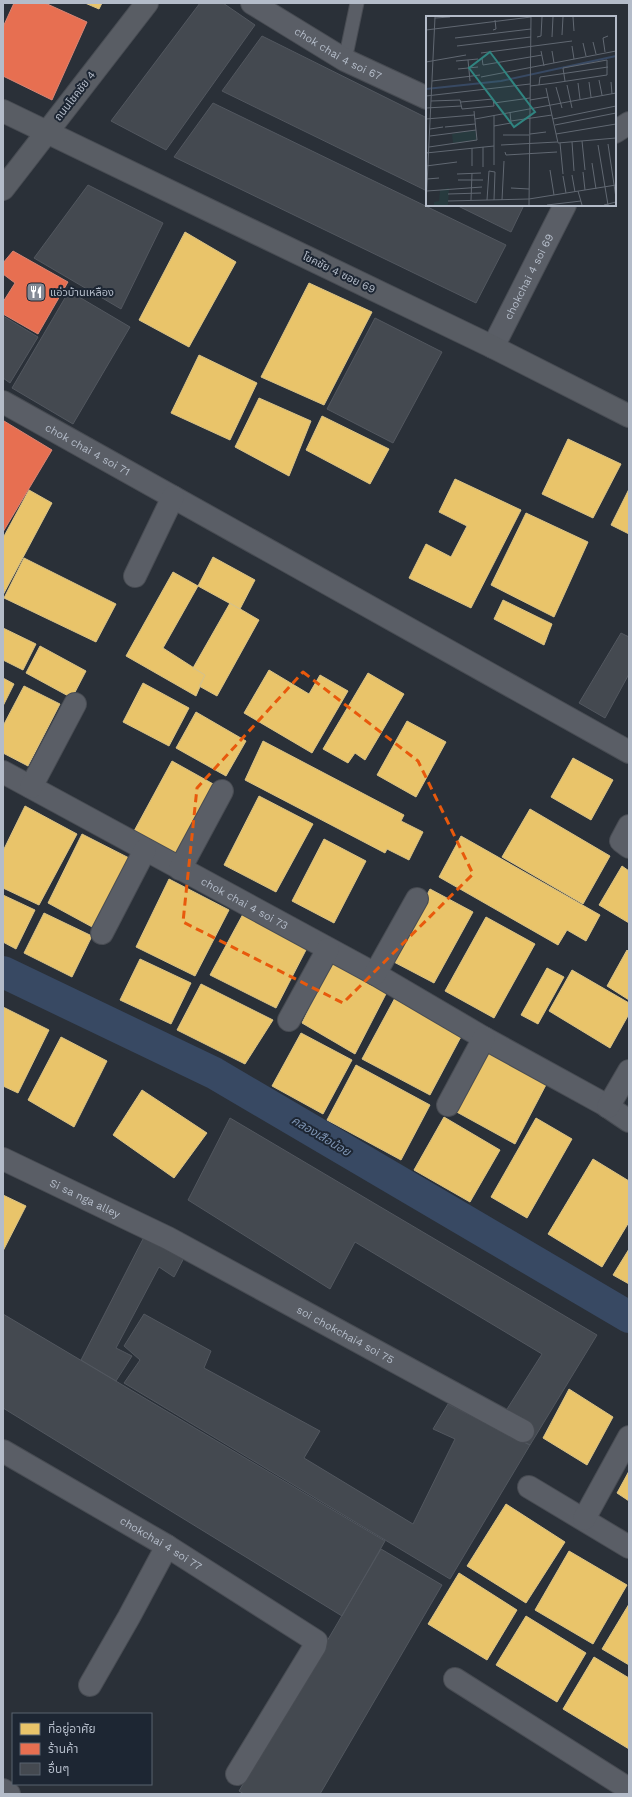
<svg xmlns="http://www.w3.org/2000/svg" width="632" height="1797" font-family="'Work Sans','Noto Sans Thai',sans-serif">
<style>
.homes{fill:#e9c46a;stroke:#d9c286}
.shops{fill:#e76f51;stroke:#d88675}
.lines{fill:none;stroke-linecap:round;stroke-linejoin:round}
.canal{stroke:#384963;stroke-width:32}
.building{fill:#444950;stroke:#52575f}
.lane-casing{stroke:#484c53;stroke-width:15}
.street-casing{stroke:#484c53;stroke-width:24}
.secondary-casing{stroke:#484c53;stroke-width:24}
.lane{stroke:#5a5e66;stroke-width:13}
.street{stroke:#5a5e66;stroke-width:22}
.secondary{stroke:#595d64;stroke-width:22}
.marked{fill:none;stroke:#e8590c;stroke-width:3;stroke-dasharray:8 5;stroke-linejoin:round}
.labels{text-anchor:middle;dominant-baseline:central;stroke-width:4;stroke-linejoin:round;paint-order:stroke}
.street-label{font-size:11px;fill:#b4bcc9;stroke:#1d2633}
.poi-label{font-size:11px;fill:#b4bcc9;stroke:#1d2633;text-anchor:start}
.water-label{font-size:12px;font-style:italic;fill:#7c92b1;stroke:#1d2633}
.inset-river{fill:none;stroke:#384963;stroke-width:2}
.inset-road{fill:none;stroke:#616872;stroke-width:1}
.view{fill:#308480;fill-opacity:0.15;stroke:#308480;stroke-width:2}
.inset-edge{fill:none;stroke:#b4bcc9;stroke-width:2}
</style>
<rect width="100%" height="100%" fill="#2a3038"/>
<path class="homes" d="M85 3H102L99 9Z
M185 232 236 262 189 347 139 320Z
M309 283 372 312 324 405 261 377Z
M199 355 257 383 230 440 171 413Z
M259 398 311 421 289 476 235 447Z
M322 416 389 449 370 484 306 450Z
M568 439 621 464 593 518 542 494Z
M455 479 521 510 471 608 409 578 426 544 451 557 467 526 439 512Z
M629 489V534L611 525Z
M29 490 52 503 3 595V538Z
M526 513 588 542 554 617 491 585Z
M213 557 255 580 240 609 198 586Z
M24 558 116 604 96 642 4 598Z
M173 572 198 586 163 648 205 675 196 696 126 656Z
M503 600 552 624 544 645 494 619Z
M230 603 259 620 217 696 199 686 205 675 193 668Z
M3 628 36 644 23 670 3 660Z
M40 646 86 671 72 698 26 673Z
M269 670 309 694 320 675 348 691 312 753 244 713Z
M368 673 404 694 365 760 355 753 348 763 323 749Z
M3 678 14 684 3 706Z
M143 683 189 708 169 746 123 722Z
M24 686 60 704 28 766 3 753V726Z
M196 712 246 741 226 776 176 748Z
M407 721 446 742 416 797 377 775Z
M263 741 404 815 401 821 423 832 409 860 387 849 385 853 245 780Z
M573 758 613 780 591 820 551 797Z
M172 761 215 785 176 857 133 833Z
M259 796 313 824 276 892 224 865Z
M25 806 77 834 39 905 3 888V851Z
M530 809 610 856 583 904 502 857Z
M82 834 131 859 94 928 48 903Z
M461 836 600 915 586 941 567 930 558 945 439 877Z
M324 839 366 861 334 923 292 901Z
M622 866 629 871V923L599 905Z
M169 879 229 910 195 976 136 947Z
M430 889 473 912 434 983 392 961Z
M3 895 35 910 16 949 3 942Z
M44 913 92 936 72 977 24 953Z
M243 914 307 948 276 1008 210 975Z
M486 917 535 944 494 1018 445 991Z
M627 950 629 952V1000L607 986Z
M140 959 191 983 171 1024 120 1000Z
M333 960 388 990 355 1054 302 1023Z
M547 968 564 977 538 1024 521 1015Z
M572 970 629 1003V1014L610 1048 549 1011Z
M201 984 273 1020 245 1064 177 1030Z
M396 996 463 1033 430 1095 362 1059Z
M3 1007 49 1030 18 1093 3 1086Z
M301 1033 352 1060 323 1114 272 1086Z
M61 1037 107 1061 74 1127 28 1100Z
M487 1048 548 1081 515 1144 453 1110Z
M356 1065 430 1105 401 1160 327 1120Z
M142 1090 207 1133 174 1178 113 1135Z
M444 1117 500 1150 470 1202 414 1170Z
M536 1118 572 1139 527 1218 491 1197Z
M593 1159 629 1181V1222L602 1267 548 1234Z
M3 1195 26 1206 3 1251Z
M629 1249V1284L613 1275Z
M569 1389 613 1417 587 1465 543 1438Z
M629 1471V1501L617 1493Z
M506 1504 565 1542 526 1603 467 1566Z
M569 1551 627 1585 593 1644 535 1610Z
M459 1573 517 1610 487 1660 428 1624Z
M629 1604V1665L602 1649Z
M526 1616 586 1653 557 1702 496 1665Z
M594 1657 629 1678V1749L563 1709Z"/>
<path class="shops" d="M14 3H45L87 22 52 100 3 76V27Z
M13 251 68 282 38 334 3 314V302L15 283 3 274V263Z
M4 421 52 450 3 532V423Z"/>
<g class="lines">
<path class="canal" d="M3 972 214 1073 629 1317"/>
</g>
<path class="building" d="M200 3H223L255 25 166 150 111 121Z
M262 36 427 118V191L222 91Z
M213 103 506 245 476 303 174 157Z
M88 185 163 223 121 309 34 258Z
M456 205H524L511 232Z
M69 291 130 327 73 424 12 388Z
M3 316 38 337 10 383 3 378Z
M375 318 442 352 393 443 327 409Z
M621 633 629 637V674L605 718 579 703Z
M230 1118 597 1335 530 1445 495 1428 542 1354 355 1242 330 1289 188 1200Z
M144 1237 185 1256 174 1277 159 1267 116 1348 132 1356 116 1381 81 1360Z
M3 1314 385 1541 342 1616 3 1408Z
M144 1314 211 1351 204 1368 320 1431 304 1458 413 1524 455 1439 433 1429 448 1404 530 1445 450 1579 124 1383 140 1360 124 1346Z
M381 1549 442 1585 320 1794H244L239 1791Z"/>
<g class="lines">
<defs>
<path id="lane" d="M345 60 357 3"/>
<g id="street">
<path id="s1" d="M252 3 345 60 427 98"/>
<path d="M615 132 629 123"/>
<path id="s2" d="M493 347 565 205"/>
<path id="s3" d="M3 402 629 752"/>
<path d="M135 576 173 497"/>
<path id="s4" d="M3 772 375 974 484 1038 604 1104 629 1121"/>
<path d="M31 787 75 704"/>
<path d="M629 826 621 841 629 847"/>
<path d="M180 869 222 791"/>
<path d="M102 933 145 850"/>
<path d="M375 974 417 899"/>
<path d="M289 1020 328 949"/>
<path d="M448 1105 484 1038"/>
<path d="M608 1107 629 1071"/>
<path id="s5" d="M3 1159 168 1238 523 1431"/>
<path id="s6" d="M3 1451 167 1546 316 1641 315 1646 237 1774"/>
<path d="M529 1487 629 1547"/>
<path d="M584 1519 629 1437"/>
<path d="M455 1679 629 1789"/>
<path d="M90 1685 129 1617 167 1546"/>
<path d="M3 1790 9 1794"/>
</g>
<path id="secondary" d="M3 111 493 347 629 416
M3 189 147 3"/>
</defs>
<use href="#lane" class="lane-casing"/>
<use href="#street" class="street-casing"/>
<use href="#secondary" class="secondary-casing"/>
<use href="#lane" class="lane"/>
<use href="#street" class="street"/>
<use href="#secondary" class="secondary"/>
</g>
<path class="marked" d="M303 672 418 761 473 874 343 1003 183 922 197 788Z"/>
<defs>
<symbol id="restaurant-square" viewBox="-11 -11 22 22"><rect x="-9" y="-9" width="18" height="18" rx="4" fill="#848b96" stroke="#1d2633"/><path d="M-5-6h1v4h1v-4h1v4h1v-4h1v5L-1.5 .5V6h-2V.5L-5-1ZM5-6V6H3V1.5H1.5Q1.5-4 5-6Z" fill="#fff"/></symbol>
</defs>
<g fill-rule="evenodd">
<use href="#restaurant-square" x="25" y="281" width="22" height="22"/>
</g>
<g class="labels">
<g class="street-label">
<text stroke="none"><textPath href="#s1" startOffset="100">chok chai 4 soi 67</textPath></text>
<text transform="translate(75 96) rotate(-52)">ถนนโชคชัย 4</text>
<text transform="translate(339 273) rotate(26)">โชคชัย 4 ซอย 69</text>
<text stroke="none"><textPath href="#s2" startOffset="79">chokchai 4 soi 69</textPath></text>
<text stroke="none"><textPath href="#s3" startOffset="97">chok chai 4 soi 71</textPath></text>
<text stroke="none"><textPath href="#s4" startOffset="275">chok chai 4 soi 73</textPath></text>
<text stroke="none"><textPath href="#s5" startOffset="91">Si sa nga alley</textPath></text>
<text stroke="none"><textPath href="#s5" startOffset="385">soi chokchai4 soi 75</textPath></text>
<text stroke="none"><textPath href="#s6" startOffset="183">chokchai 4 soi 77</textPath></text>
</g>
<g class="poi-label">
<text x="50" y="292">แอ่วบ้านเหลือง</text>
</g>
<g class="water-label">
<text transform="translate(321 1136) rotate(31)">คลองเสือน้อย</text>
</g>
</g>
<g transform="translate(426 16)">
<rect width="190" height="190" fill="#2a3038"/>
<path d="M49 114 51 124 27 127 26 118ZM23 172 22 189H8V186L13 185 14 174Z" fill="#273a3e"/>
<path class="inset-river" d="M0 73 75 65 190 40"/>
<path class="inset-road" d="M147 1 148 15M9 2 24 1M0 14 105 1 103 189M67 14 70 13 69 4M136 19 137 1M111 21 115 20 116 1M126 21 127 1M29 22 105 13M167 26 170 38M157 27 160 40M31 30 105 21M146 30 148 43M115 35 118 50M126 35 128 47M179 36 177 22 182 20M55 37 146 25M56 42 57 49 116 39M42 44 44 65M30 45 52 43M0 46 40 39M32 53 52 51M55 61 190 35M173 64 176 79M6 65 54 59M163 66 165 81M185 66 186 78M152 67 154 83M113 69 114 61 182 51M141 69 146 92M104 70 128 67 181 59V44L137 52 139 65M130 71 136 92M120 72 132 127 190 122M0 80 104 68M104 84 122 81M5 85 34 84 36 93 68 90 67 83 35 86M68 87 104 82M0 92 35 90M0 103 48 99M49 103 190 77M127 103 190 90M85 105 126 99M129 109 190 97M68 110 85 107 84 96M19 111 49 108M4 113 17 111M104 118 120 116M130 118 190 108M77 119H103M4 120 50 114M156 125 159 154M146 126 148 155M134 127 137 158M182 128 190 182M75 129 131 126M172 129 182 189M68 130V149M3 131 51 124 48 95M57 131V151M79 136 80 139 131 136M0 137 68 130V99M166 147 170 173M0 150 31 146M46 150V132M124 154 128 179M157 156 159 174M31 158 55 157M146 159 149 176M137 160 140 177M1 163 13 162M32 164H57M85 172 103 173M1 175 56 171M152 175 156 189M22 178 55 177M45 184 46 157M61 184 63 155 69 156 68 184M76 184 78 145M22 185 103 183 190 169M0 189 9 1M121 189 155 185M178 189 190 186"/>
<path class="view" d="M64 36 109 96 88 111 43 52Z"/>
<rect width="190" height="190" class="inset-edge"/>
</g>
<rect width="632" height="1797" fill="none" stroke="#b4bcc9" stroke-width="8"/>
<rect x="12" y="1713" width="140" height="72" fill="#1d2633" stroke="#59626f"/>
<rect x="20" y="1723" width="20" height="12" fill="#e9c46a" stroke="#59626f"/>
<text x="48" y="1733" font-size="12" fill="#b4bcc9">ที่อยู่อาศัย</text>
<rect x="20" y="1743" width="20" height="12" fill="#e76f51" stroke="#59626f"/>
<text x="48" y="1753" font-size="12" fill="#b4bcc9">ร้านค้า</text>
<rect x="20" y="1763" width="20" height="12" fill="#444950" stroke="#59626f"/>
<text x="48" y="1773" font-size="12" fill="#b4bcc9">อื่นๆ</text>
</svg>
